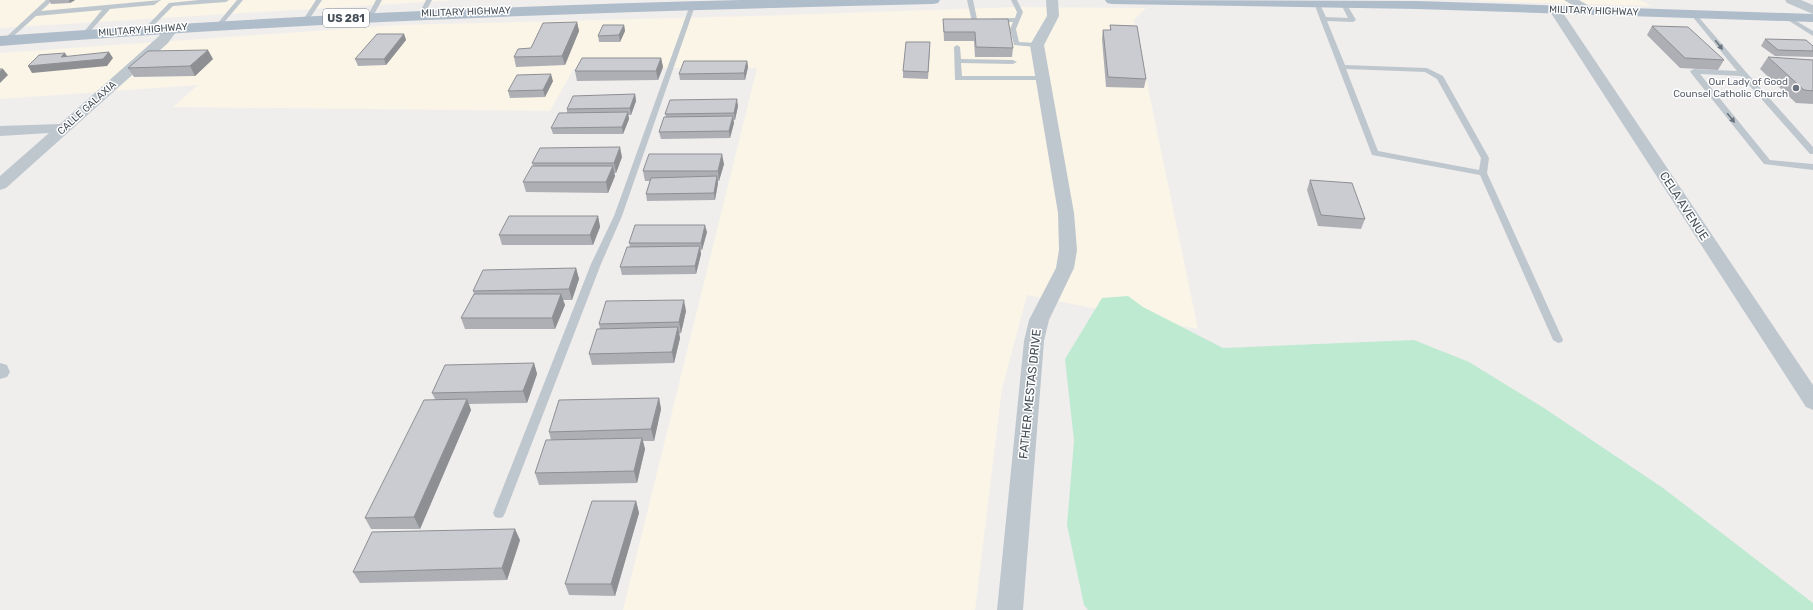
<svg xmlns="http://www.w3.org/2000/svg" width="1813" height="610" font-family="Rubik,sans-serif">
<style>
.commercial{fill:#faf5e7}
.green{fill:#beead1}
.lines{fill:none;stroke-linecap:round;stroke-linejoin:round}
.lane{fill:#bfc7ce;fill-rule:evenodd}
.street{fill:#bfc7ce;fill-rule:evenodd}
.primary{fill:#afbcca;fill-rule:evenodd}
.wall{fill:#aeafb5}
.shaded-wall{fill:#8d8f93}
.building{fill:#caccd2;stroke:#8d8f93}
.oneway{fill:#6b747c}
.worship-dot{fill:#6b7280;stroke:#fff;stroke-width:1.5}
.labels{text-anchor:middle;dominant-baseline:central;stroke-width:3;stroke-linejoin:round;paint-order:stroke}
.far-street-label{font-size:10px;fill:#475059;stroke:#fff}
.far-worship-label{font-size:10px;fill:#5b616d;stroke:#fff;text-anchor:end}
.shield{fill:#fff;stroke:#7e848b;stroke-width:1}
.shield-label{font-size:11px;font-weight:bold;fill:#475059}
.street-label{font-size:12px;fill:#475059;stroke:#fff}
</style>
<rect width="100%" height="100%" fill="#f0eded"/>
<path class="commercial" d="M0 0H458L0 28Z
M1477 0H1639L1652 6 1479 1Z
M1019 7 1146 8 1134 20 1198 329 1027 295 1002 389 975 610H623L757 68H574L550 111 173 107 198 85 0 99V53L398 25 753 16Z"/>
<path class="green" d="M1128 296 1143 307 1223 348 1414 340 1469 362 1544 408 1663 488 1813 603V610H1088L1084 605 1067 525 1074 441 1065 359 1102 298Z"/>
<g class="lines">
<path class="lane" d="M46 0H53L41 11 161 0 154 5 110 9 87 35 85 36 82 34 102 10 36 16 8 41H4V39Z
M199 0H229L226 2 173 6 148 31 143 30 169 3Z
M237 0H243L221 26H217V24Z
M316 0H322L308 21H304L303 20Z
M376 0H382L372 18H368L367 17Z
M426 0H432L424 15H420L419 14Z
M967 0H973L977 19 1015 18 1017 12 1011 0H1017L1023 12 1016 29 1019 42 1037 43 1040 45 1037 47 1014 45 1010 29 1013 22H972Z
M1315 2H1319L1326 17 1348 18 1341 4 1346 3 1356 20 1353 22 1327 21 1345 65 1427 68 1443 76 1489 158 1487 173 1563 340 1562 342 1558 343 1553 340 1480 175 1372 155 1320 19 1314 3ZM1346 69 1425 72 1437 79 1481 158 1479 170 1378 151Z
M690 5 695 6 622 216 601 264 505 513 503 517 499 518 495 517 493 513 591 264 614 216Z
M1694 13 1696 14 1746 72 1813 147V154H1810L1741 76 1700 74 1770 160 1813 164V170L1764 164 1691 73 1690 71 1694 69 1737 71 1692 16V14Z
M1788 16 1813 31V36L1786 19 1785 18Z
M957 45 960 47 961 59 1013 60 1017 62 1013 64 961 63 962 76H1043L1047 78 1043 80H955L954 47Z"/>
<path class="street" d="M1046 0H1058L1059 16 1044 45 1074 213 1077 250 1074 268 1049 320 1044 341 1023 610H997L1024 341 1029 320 1056 268 1059 250 1058 213 1030 45 1047 16Z
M1564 0H1579L1599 12 1597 15H1589Z
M1785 0H1801L1813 5V14L1787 3Z
M1555 6 1561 10 1813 385V410L1806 407 1549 10Z
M173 24 179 28 168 43 6 188 0 190V176L49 133 0 136V126L60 124 158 37 168 25Z
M0 363 7 365 10 372 7 377 0 379Z"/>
<path class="primary" d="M741 0H940L938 3 933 4C622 11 311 21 0 46V36C247 18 493 6 741 0Z
M1105 0 1417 1 1813 14V22L1417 9 1112 4 1107 3Z"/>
</g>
<path class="wall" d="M49 0H75L70 3 51 4Z
M943 19 1013 48 1012 57H975L974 41H944Z
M577 22 579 31 565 65 516 67 514 57 531 48Z
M624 25 625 31 620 42H599L598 36Z
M1110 25 1146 79 1144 88 1106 87 1102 39 1103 30H1110Z
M1652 26 1724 60 1718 70 1680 68 1647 35Z
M404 34 406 40 386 65 358 66 355 59Z
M1765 39 1813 46V57L1775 56 1761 46Z
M930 49 928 79 903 78V71Z
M1768 57 1813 60V104L1796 103 1760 69Z
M661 58 663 67 658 80 577 81 575 71Z
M213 59 195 76 134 77 128 68Z
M747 61 748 67 745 80H680L679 74Z
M553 81 545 97 510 98 508 91Z
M635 94 636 101 631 115H628L629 119 623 134H553L551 128 567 113V109Z
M738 106 735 120H733L734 123 730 138 661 139 659 132 666 117 665 114Z
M622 157 616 173H614L615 176 608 193 526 192 523 182 533 166 532 163Z
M724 164 719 181H718V183L715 200 647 201 646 194 650 181H645L643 171Z
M1310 180 1365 219 1361 229 1318 226 1307 190Z
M598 216 600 227 593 245H502L499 235Z
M707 232 702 250H700L701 254 696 274 622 275 620 267 630 247 629 243Z
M576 268 579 279 572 300H563L565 305 555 329H465L461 318 474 294 473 291Z
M686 311 681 333 679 334 680 338 674 363 592 365 589 354 600 329 599 324Z
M534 363 537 374 527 403 469 404 471 410 420 529H371L365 518 435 399 432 393Z
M659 398 661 409 654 441H643L645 449 637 483 539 485 535 473 551 440 549 432Z
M636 501 639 513 615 596 569 595 565 584Z
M520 540 507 580 360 583 353 572Z"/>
<path class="shaded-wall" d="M69 0H75L70 3Z
M577 22 579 31 565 65 562 56Z
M624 25 625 31 620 42 619 35Z
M404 34 406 40 386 65 384 59Z
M208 50 213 59 195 76 190 66Z
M109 52 113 58 107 66 32 73 28 66 65 53 69 59Z
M661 58 663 67 658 80 656 71Z
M747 61 748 67 745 80 744 73Z
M3 69 8 75 0 83V72Z
M551 74 553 81 545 97 543 90Z
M635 94 636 101 631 115 630 108Z
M737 99 738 106 735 120 734 113Z
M628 112 629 119 623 134 622 127Z
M733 116 734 123 730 138 729 131Z
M620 147 622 157 616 173 614 163Z
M722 154 724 164 719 181 718 171Z
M613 166 615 176 608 193 606 182Z
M717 176 718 183 715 200 714 193Z
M598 216 600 227 593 245 590 235Z
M705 225 707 232 702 250 701 243Z
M700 246 701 254 696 274 695 266Z
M576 268 579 279 572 300 569 289Z
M561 294 565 305 555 329 552 318Z
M684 300 686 311 681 333 679 322Z
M678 327 680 338 674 363 672 352Z
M534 363 537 374 527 403 523 391Z
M659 398 661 409 654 441 651 429Z
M467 399 471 410 420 529 414 517Z
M642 438 645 449 637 483 634 471Z
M636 501 639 513 615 596 611 584Z
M515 529 520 540 507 580 502 568Z"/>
<path class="building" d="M943 19H1008L1013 48 976 47 975 32H944Z
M577 22 562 56 514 57 518 49 531 48 543 23Z
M603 25H624L619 35 598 36Z
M1110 25 1137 26 1146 79 1108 77 1103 30H1111Z
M1652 26 1688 27 1724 60 1685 58Z
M377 34H404L384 59H355Z
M1765 39 1806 40 1813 46V51L1778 50Z
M906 42H930L928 72 903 71Z
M208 50 190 66 128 68 148 51Z
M109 52 103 59 28 66 39 55 65 53 61 57Z
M1768 57 1813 60V91L1804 90Z
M582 58H661L656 71H575Z
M684 61H747L744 73 679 74Z
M0 69H3L0 72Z
M551 74 543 90 508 91 517 75Z
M635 94 630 108 567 109 573 96Z
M737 99 734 113 665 114 670 100Z
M628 112 622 127 551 128 559 113Z
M733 116 729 131 659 132 664 117Z
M620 147 614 163H532L540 148Z
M649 154H722L718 171H643Z
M532 166H613L606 182H523Z
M717 176 714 193 646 194 651 178Z
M1310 180 1352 183 1365 219 1321 215Z
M509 216H598L590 235H499Z
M635 225H705L701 243H629Z
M700 246 695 266 620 267 627 247Z
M576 268 569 289 473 291 483 270Z
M474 294H561L552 318H461Z
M684 300 679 322 599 324 606 301Z
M678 327 672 352 589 354 597 329Z
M534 363 523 391 432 393 445 365Z
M659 398 651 429 549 432 559 400Z
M467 399 414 517 365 518 424 400Z
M642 438 634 471 535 473 546 440Z
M592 501H636L611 584H565Z
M515 529 502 568 353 572 372 532Z"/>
<defs><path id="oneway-solid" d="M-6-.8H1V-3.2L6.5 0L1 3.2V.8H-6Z"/></defs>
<g class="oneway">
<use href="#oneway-solid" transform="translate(1719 45) rotate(51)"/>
<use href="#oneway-solid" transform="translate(1731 118) rotate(51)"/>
</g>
<circle class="worship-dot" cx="1796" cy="88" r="4"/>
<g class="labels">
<g class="far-street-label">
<text transform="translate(1594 11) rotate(2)">MILITARY HIGHWAY</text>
<text transform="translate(466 12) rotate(-2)">MILITARY HIGHWAY</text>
<text transform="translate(143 30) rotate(-4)">MILITARY HIGHWAY</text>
<text transform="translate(87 108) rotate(-42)">CALLE GALAXIA</text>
</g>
<g class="far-worship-label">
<text x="1788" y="82">Our Lady of Good<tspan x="1788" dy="12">Counsel Catholic Church</tspan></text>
</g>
<rect class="shield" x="323" y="9" width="46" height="18" rx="3"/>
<g class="shield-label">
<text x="346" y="18">US 281</text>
</g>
<g class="street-label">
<text transform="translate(1684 206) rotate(57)">CELA AVENUE</text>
<text transform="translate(1030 394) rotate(-84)">FATHER MESTAS DRIVE</text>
</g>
</g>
</svg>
